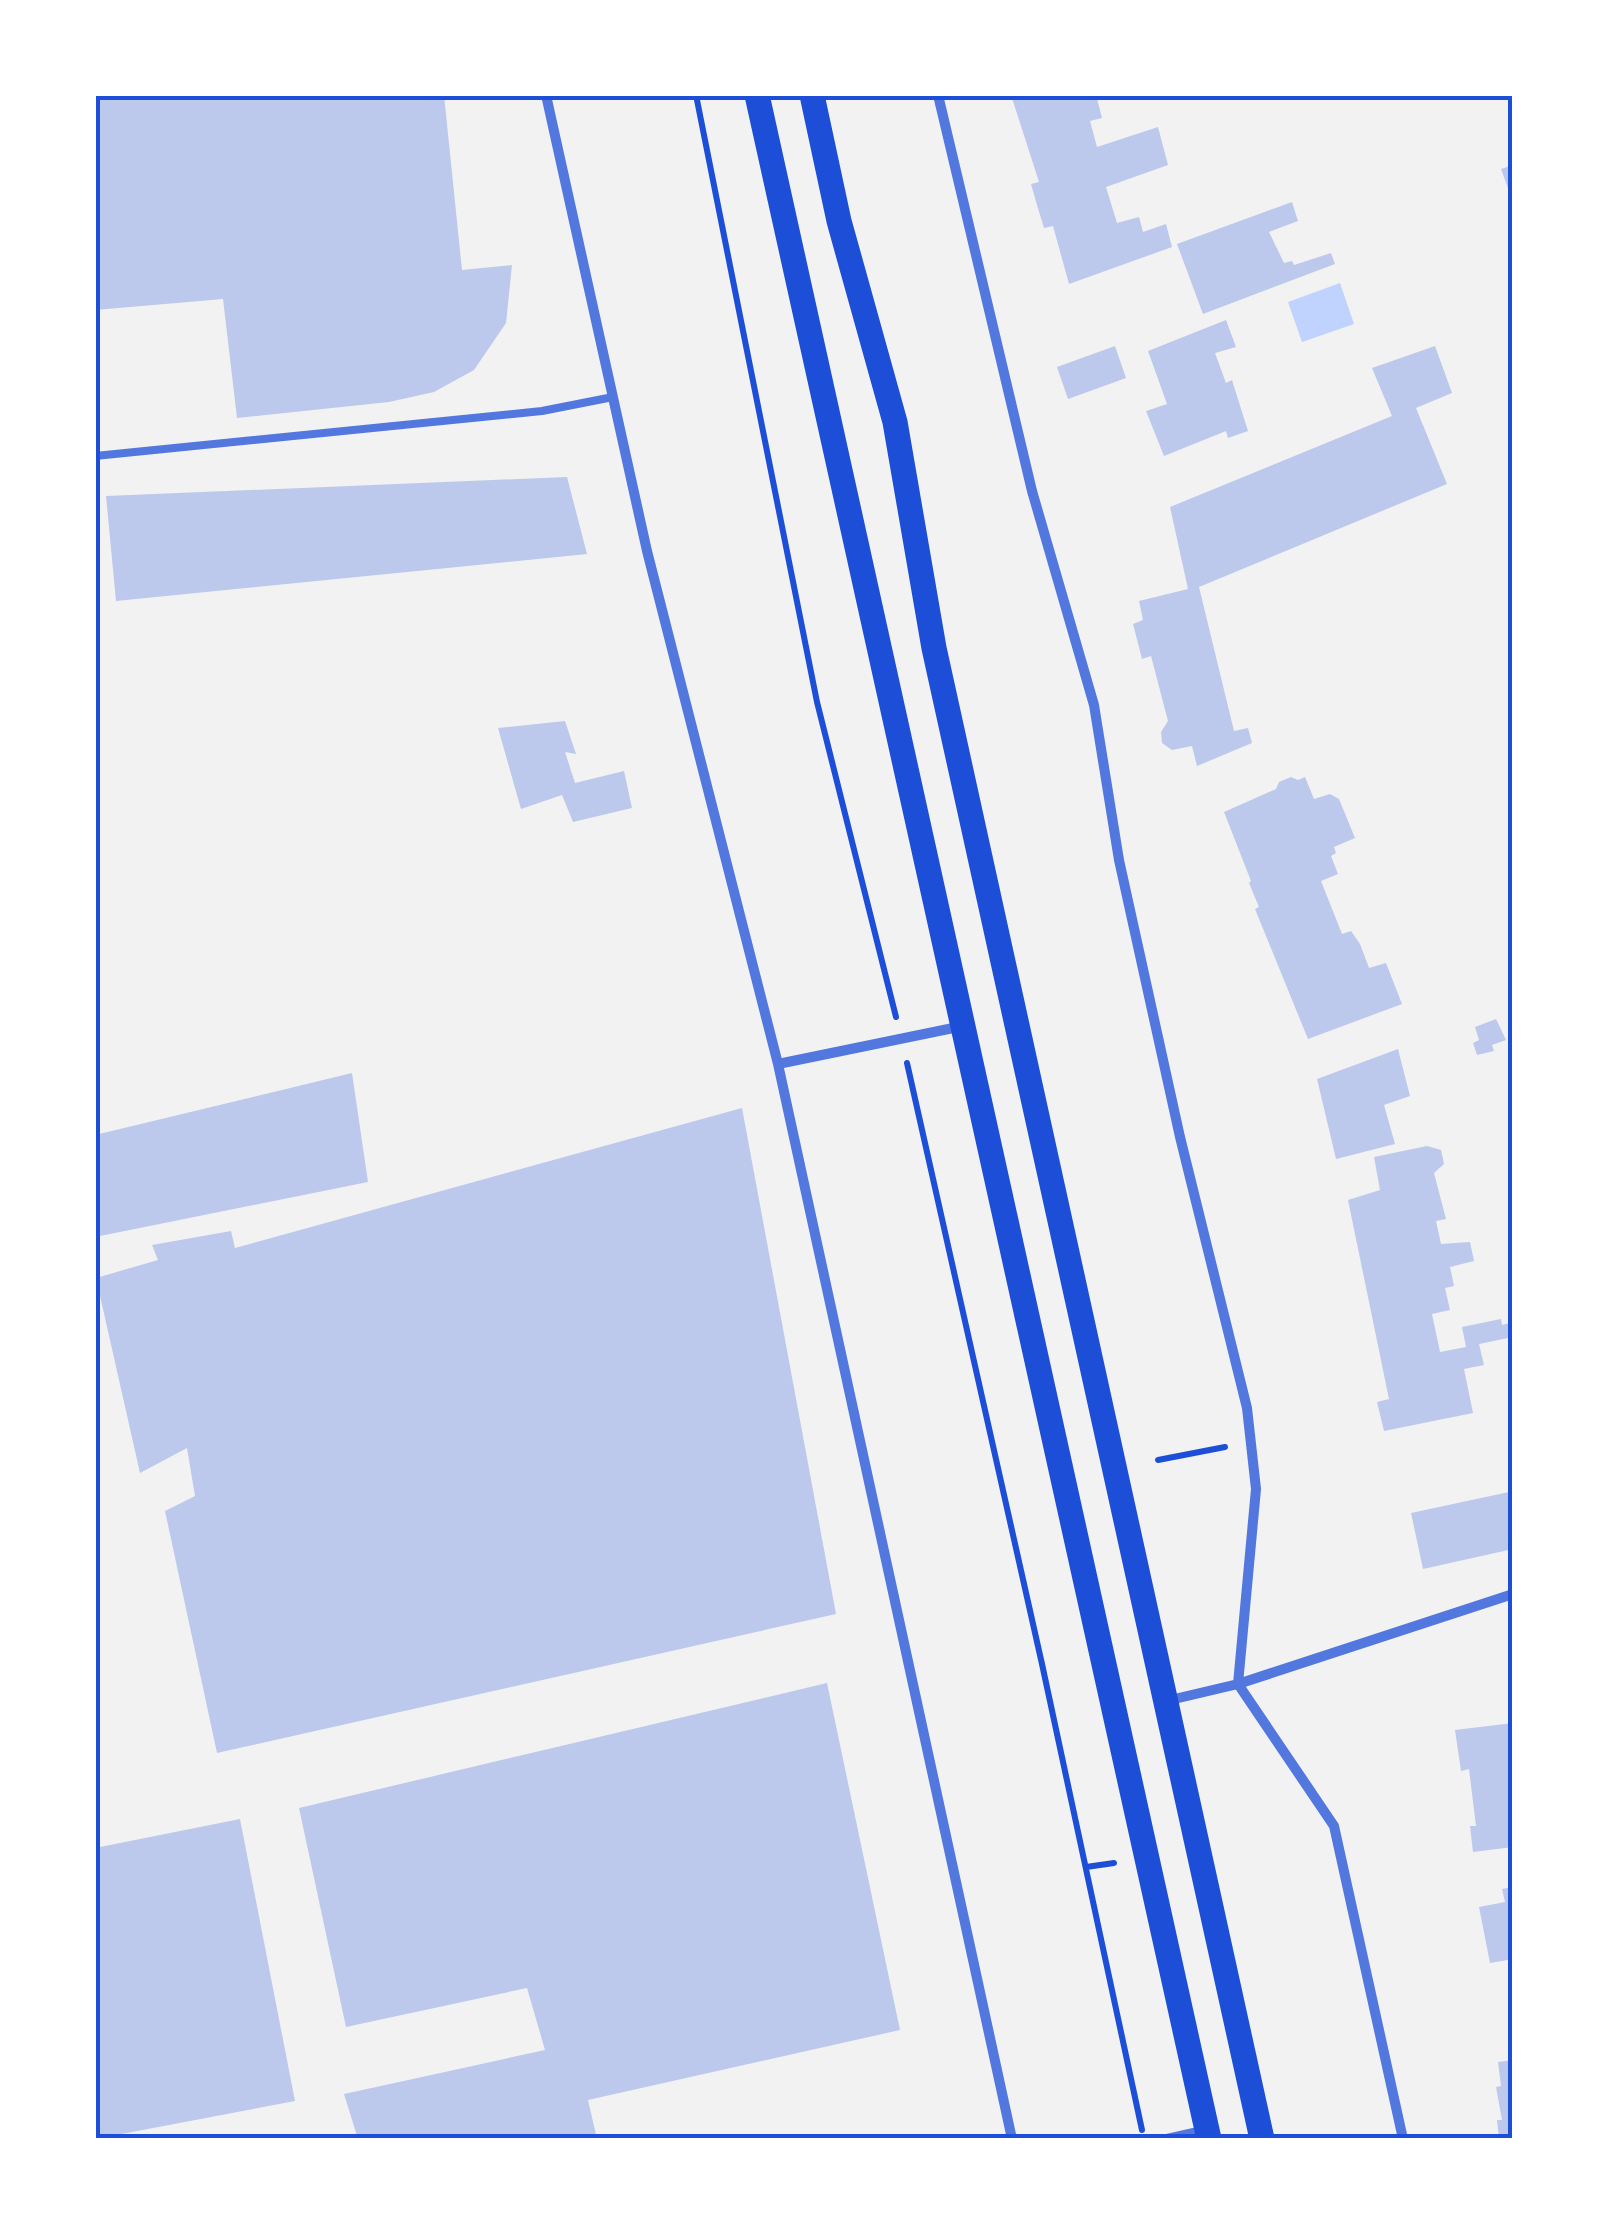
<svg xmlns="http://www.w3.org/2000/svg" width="1608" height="2234" font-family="'Alegreya Sans',sans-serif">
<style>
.water{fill:#bfd3fe}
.building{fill:#bdc9ec}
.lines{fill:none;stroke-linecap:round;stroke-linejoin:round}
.path{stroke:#1d4ed8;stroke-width:6}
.service{stroke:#5277de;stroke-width:8}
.minor{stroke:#5277de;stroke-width:10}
.primary{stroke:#1d4ed8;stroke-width:25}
.neatline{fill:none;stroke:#1d4ed8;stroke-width:4}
</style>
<rect width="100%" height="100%" fill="#f2f2f2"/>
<path class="water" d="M1340 283 1354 324 1302 342 1288 302Z"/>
<path class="building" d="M95 95H444L462 270 512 265 506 323 474 370 434 392 389 402 237 418 223 299 95 310Z
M1011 95H1096L1102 118 1090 121 1097 147 1158 127 1168 165 1106 187 1117 223 1139 217 1143 232 1166 224 1172 247 1069 284 1053 226 1044 228 1037 205 1031 184 1039 182Z
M1513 165V190L1509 191 1501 169Z
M1292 202 1298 221 1269 232 1284 263 1292 261 1294 265 1331 253 1335 264 1203 314 1177 244Z
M1226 320 1236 347 1215 353 1226 383 1232 380 1248 431 1228 438 1226 431 1164 456 1146 411 1167 404 1148 351Z
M1115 346 1126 378 1068 399 1057 367Z
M1435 346 1452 393 1416 408 1447 484 1199 587 1234 731 1248 728 1252 743 1197 766 1192 746 1172 750 1162 743 1161 732 1168 721 1151 656 1142 659 1133 624 1143 620 1139 601 1188 589 1170 507 1392 416 1372 368Z
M567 477 587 554 116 601 106 496Z
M565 721 576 754 565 752 575 783 624 771 632 808 573 822 562 795 521 809 498 728Z
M1291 777 1298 780 1305 777 1314 799 1330 794 1339 799 1355 838 1334 847 1336 853 1331 856 1338 874 1321 881 1342 934 1351 931 1360 944 1369 968 1386 963 1402 1004 1308 1039 1255 909 1259 907 1249 883 1251 881 1224 812 1276 789 1279 782Z
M1496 1019 1506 1040 1492 1045 1494 1051 1477 1055 1473 1043 1479 1040 1475 1027Z
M1398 1049 1410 1096 1384 1105 1395 1144 1336 1159 1317 1079Z
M352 1073 368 1182 95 1237V1135Z
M742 1108 836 1614 217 1753 165 1511 195 1496 187 1448 140 1473 96 1278 158 1260 152 1245 231 1231 235 1248Z
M1427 1146 1441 1150 1444 1164 1434 1173 1446 1219 1436 1221 1441 1244 1470 1242 1474 1261 1450 1267 1454 1286 1445 1288 1450 1310 1432 1314 1440 1352 1466 1347 1462 1327 1501 1319 1502 1325 1513 1322V1337L1479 1344 1484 1365 1464 1369 1473 1413 1384 1431 1377 1402 1389 1399 1348 1200 1380 1190 1374 1157Z
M1509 1492 1513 1507V1549L1423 1569 1411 1513Z
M827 1683 900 2030 588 2100 597 2139H358L344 2094 545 2050 527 1988 346 2027 299 1808Z
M1513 1723V1847L1473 1852 1470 1826H1476L1469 1769 1461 1771 1455 1730Z
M240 1819 295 2101 95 2139V1848Z
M1513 1887V1959L1490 1963 1479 1907 1505 1902 1502 1889Z
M1513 2060V2139H1499L1497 2120H1502L1496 2087 1501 2086 1498 2062Z"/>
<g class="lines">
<path class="path" d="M696 95 817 702 896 1017
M907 1063 1042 1664 1142 2130
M1158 1460 1225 1447
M1086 1867 1114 1863"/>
<path class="service" d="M95 456 542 411 613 397"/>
<path class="minor" d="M546 95 647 551 778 1064 1012 2139
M938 95 1032 491 1094 705 1119 860 1180 1137 1247 1408 1256 1489 1238 1684 1334 1826 1403 2139
M778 1064 963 1026
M1166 1701 1238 1684 1513 1594
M1167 2139 1207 2130"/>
<path class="primary" d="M757 95 1209 2139
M812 95 839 221 895 422 934 648 1262 2139"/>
</g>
<rect width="1608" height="2234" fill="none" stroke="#ffffff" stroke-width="195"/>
<rect x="98" y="98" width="1412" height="2038" class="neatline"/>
</svg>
